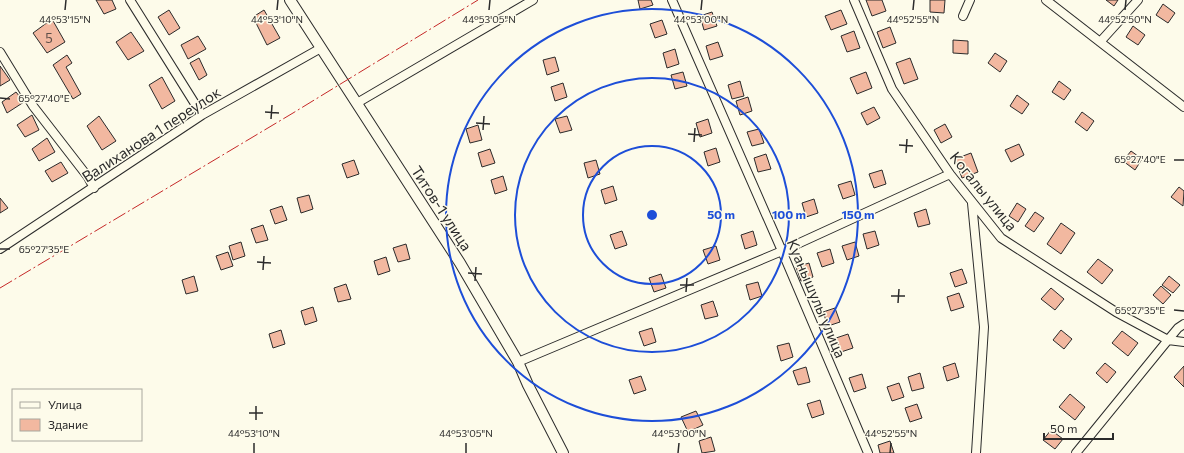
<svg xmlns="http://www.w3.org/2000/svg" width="1184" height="453" font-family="Commissioner,sans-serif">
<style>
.building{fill:#f2b8a0;stroke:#2b2b2b}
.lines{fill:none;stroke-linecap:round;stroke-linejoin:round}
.minor-casing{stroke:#2b2b2b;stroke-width:10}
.tertiary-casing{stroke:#2b2b2b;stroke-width:12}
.minor{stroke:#fdfbea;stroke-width:8}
.tertiary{stroke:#fdfbea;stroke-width:10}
.power{stroke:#c62828;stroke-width:1;stroke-dasharray:14 3 2 3;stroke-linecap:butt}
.ticks{fill:none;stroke:#2b2b2b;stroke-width:1.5}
.ring{fill:none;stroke:#1d4ed8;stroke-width:2}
.labels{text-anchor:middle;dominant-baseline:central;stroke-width:3;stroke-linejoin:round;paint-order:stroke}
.number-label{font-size:13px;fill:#5d4e48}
.street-label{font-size:15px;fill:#2b2b2b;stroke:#fdfbea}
.ticks-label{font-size:10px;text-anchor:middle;fill:#2b2b2b;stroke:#fdfbea;stroke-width:3;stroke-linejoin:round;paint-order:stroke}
.centre{fill:#1d4ed8;stroke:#fdfbea;stroke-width:2}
.ring-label{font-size:12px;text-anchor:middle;font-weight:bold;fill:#1d4ed8;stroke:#fdfbea;stroke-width:3;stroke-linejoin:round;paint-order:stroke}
</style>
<rect width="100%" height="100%" fill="#fdfbea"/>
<path class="building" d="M96 0H112L116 9 104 14Z
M638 0H651L653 5 640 9Z
M866 0H882L886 11 872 16Z
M930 0H945L944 13 930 12Z
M1106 0H1118L1114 6Z
M1163 4 1175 13 1168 23 1156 15Z
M169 10 180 28 169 35 158 17Z
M264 10 280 38 267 45 253 17Z
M841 10 847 24 831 30 825 16Z
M712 12 717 26 704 30 700 16Z
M52 19 65 42 47 53 33 33Z
M662 20 667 34 655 38 650 24Z
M1133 26 1145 35 1138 45 1126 37Z
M890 27 896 43 883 48 877 32Z
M854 31 860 48 847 52 841 36Z
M131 32 144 51 128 60 116 42Z
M198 36 206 49 188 59 181 45Z
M953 40 968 41V54L953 53Z
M718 42 723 56 710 60 706 46Z
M675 49 679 64 667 68 663 53Z
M995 53 1007 61 1000 72 988 63Z
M67 55 72 63 66 67 81 94 73 99 53 65Z
M555 57 559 71 547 75 543 60Z
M199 58 207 75 199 80 190 63Z
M910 58 918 79 904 84 896 63Z
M0 66 10 80 0 86Z
M683 72 687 86 675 89 671 75Z
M866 72 872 88 857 94 850 78Z
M162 77 175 101 162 109 149 85Z
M740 81 744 96 732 99 728 85Z
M1059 81 1071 90 1064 100 1052 92Z
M563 83 567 97 555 101 551 87Z
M16 92 24 102 7 113 2 102Z
M1017 95 1029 104 1022 114 1010 106Z
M748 97 752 111 740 115 736 101Z
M874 107 880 118 867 125 861 113Z
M1082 112 1094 121 1087 131 1075 122Z
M32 115 39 130 25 137 17 125Z
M99 116 116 141 102 150 87 126Z
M567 116 572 130 560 133 555 119Z
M708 119 712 133 700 137 696 123Z
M945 124 952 137 941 143 934 130Z
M478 125 482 140 470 143 466 129Z
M759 129 764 143 752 146 747 132Z
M47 138 55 152 39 161 32 149Z
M1019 144 1024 155 1011 162 1005 150Z
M716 148 720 162 708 166 704 152Z
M490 149 495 163 482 167 478 153Z
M1131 151 1142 159 1135 170 1123 161Z
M971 153 978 172 962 178 955 159Z
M766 154 771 169 758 172 754 158Z
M354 160 359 174 347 178 342 164Z
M596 160 600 174 588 178 584 163Z
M61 162 68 173 52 182 45 171Z
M882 170 886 184 874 188 869 174Z
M503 176 507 190 495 194 491 180Z
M851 181 855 195 843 199 838 185Z
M613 186 617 200 605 204 601 190Z
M1179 187 1184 191 1183 206 1171 197Z
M309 195 313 209 301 213 297 198Z
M0 198 8 208 0 213Z
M814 199 818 213 806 217 802 203Z
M1017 203 1026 209 1018 222 1009 216Z
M282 206 287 220 275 224 270 210Z
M926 209 930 224 918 227 914 213Z
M1035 212 1044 218 1034 232 1025 226Z
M1061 223 1075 233 1061 254 1047 244Z
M263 225 268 240 256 243 251 229Z
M622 231 627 245 615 249 610 235Z
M753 231 757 245 745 249 741 235Z
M875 231 879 245 867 249 863 234Z
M241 242 245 256 233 260 229 246Z
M855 242 859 256 847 260 842 246Z
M406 244 410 259 398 262 393 248Z
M716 246 720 260 708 264 703 250Z
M830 249 834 263 822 267 817 253Z
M228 252 233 266 221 270 216 256Z
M386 257 390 271 378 275 374 261Z
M1098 259 1113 270 1102 284 1087 272Z
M809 263 813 277 801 281 796 267Z
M962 269 967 283 955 287 950 273Z
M661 274 666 288 654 292 649 278Z
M194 276 198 291 186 294 182 280Z
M1169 276 1180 285 1173 293 1162 285Z
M758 282 762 296 750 300 746 285Z
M346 284 351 299 338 302 334 288Z
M1161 286 1171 295 1163 304 1153 295Z
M1051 288 1064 299 1055 310 1041 299Z
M959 293 964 307 951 311 947 297Z
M713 301 718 316 705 319 701 305Z
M313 307 317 321 305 325 301 311Z
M835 308 840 322 828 326 823 312Z
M652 328 656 342 644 346 639 332Z
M281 330 285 344 273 348 269 334Z
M1061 330 1072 339 1064 349 1053 340Z
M1122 331 1138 343 1128 356 1112 343Z
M848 334 853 348 841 352 836 338Z
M789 343 793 357 781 361 777 346Z
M955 363 959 377 947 381 943 367Z
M1105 363 1116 372 1107 383 1096 373Z
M1184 366V387L1174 377Z
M806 367 810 382 798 385 793 371Z
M920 373 924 388 912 391 908 377Z
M862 374 866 388 854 392 849 378Z
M641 376 646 390 634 394 629 380Z
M899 383 904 397 892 401 887 387Z
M1070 394 1085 407 1075 420 1059 407Z
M820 400 824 414 812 418 807 404Z
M917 404 922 418 910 422 905 408Z
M696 411 703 425 688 432 681 417Z
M1051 430 1063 439 1055 449 1043 440Z
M711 437 715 451 702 453 699 441Z
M890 441 894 453H880L878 445Z"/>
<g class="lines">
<defs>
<path id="minor" d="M130 0 202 115
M672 0 782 251 868 453
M854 0 892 89 950 174 1001 238 1116 312 1168 340 1184 342
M1046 0 1184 107
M963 16 970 0
M1100 42 1138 0
M0 52 33 106 88 177 94 188
M357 103 533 0
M972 203 984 327 976 453
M0 249 202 115 321 48
M518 362 782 251 950 174
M1076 453 1168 340 1178 328 1184 324"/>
<path id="tertiary" d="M290 0 460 263 518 362 528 385 563 453"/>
</defs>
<use href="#minor" class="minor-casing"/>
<use href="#tertiary" class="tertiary-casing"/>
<use href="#minor" class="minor"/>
<use href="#tertiary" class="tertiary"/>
<path class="power" d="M0 288 293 113 478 0"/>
</g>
<path class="ticks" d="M65 10 66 0M277 10 278 0M489 10 490 0M701 10 702 0M913 10 914 0M1125 10 1126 0M0 98 10 99M265 112 279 113M271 119 272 105M476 123 490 124M483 130 484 116M688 134 702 135M694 142 695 128M899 145 913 146M906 153 907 139M1174 160H1184M0 249H10M257 262 271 263M263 270 264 256M468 273 482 274M475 281 476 267M680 285H694M686 292 687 278M891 296H905M898 303 899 289M1174 310 1184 311M249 413H263M256 420V406M254 453V443M466 453V443M678 453 679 443M890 453 891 443"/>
<g class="ring">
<circle cx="652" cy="215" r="69"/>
<circle cx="652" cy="215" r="137"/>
<circle cx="652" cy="215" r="206"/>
</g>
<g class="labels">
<g class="number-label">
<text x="49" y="38">5</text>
</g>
<g class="street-label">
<text transform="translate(151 134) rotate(-33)">Валиханова 1 переулок</text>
<text transform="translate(984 191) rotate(51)">Когалы улица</text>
<text transform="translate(442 208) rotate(57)">Титов-1 улица</text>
<text transform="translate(817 298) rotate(67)">Куанышулы улица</text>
</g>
</g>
<g class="ticks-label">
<text x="65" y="23">44°53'15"N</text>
<text x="277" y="23">44°53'10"N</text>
<text x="489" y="23">44°53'05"N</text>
<text x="701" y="23">44°53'00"N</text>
<text x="913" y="23">44°52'55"N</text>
<text x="1125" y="23">44°52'50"N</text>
<text x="44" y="102">65°27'40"E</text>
<text x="1140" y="163">65°27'40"E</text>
<text x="44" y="253">65°27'35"E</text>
<text x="1140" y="314">65°27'35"E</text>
<text x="254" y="437">44°53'10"N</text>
<text x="466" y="437">44°53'05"N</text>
<text x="679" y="437">44°53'00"N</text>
<text x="891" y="437">44°52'55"N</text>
</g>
<circle cx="652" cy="215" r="6" class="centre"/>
<g class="ring-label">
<text x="721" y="219">50 m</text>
<text x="789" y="219">100 m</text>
<text x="858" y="219">150 m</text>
</g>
<rect x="12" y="389" width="130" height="52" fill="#fdfbea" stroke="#a9a89e"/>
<rect x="20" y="402" width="20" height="6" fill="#fdfbea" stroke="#a9a89e"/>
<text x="48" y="409" font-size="12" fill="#2b2b2b">Улица</text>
<rect x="20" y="419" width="20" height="12" fill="#f2b8a0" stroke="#a9a89e"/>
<text x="48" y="429" font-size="12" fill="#2b2b2b">Здание</text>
<path d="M1044 433v6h69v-6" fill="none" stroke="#2b2b2b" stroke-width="2"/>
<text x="1050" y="433" font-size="12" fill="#2b2b2b" stroke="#fdfbea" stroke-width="3" paint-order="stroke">50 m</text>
</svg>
